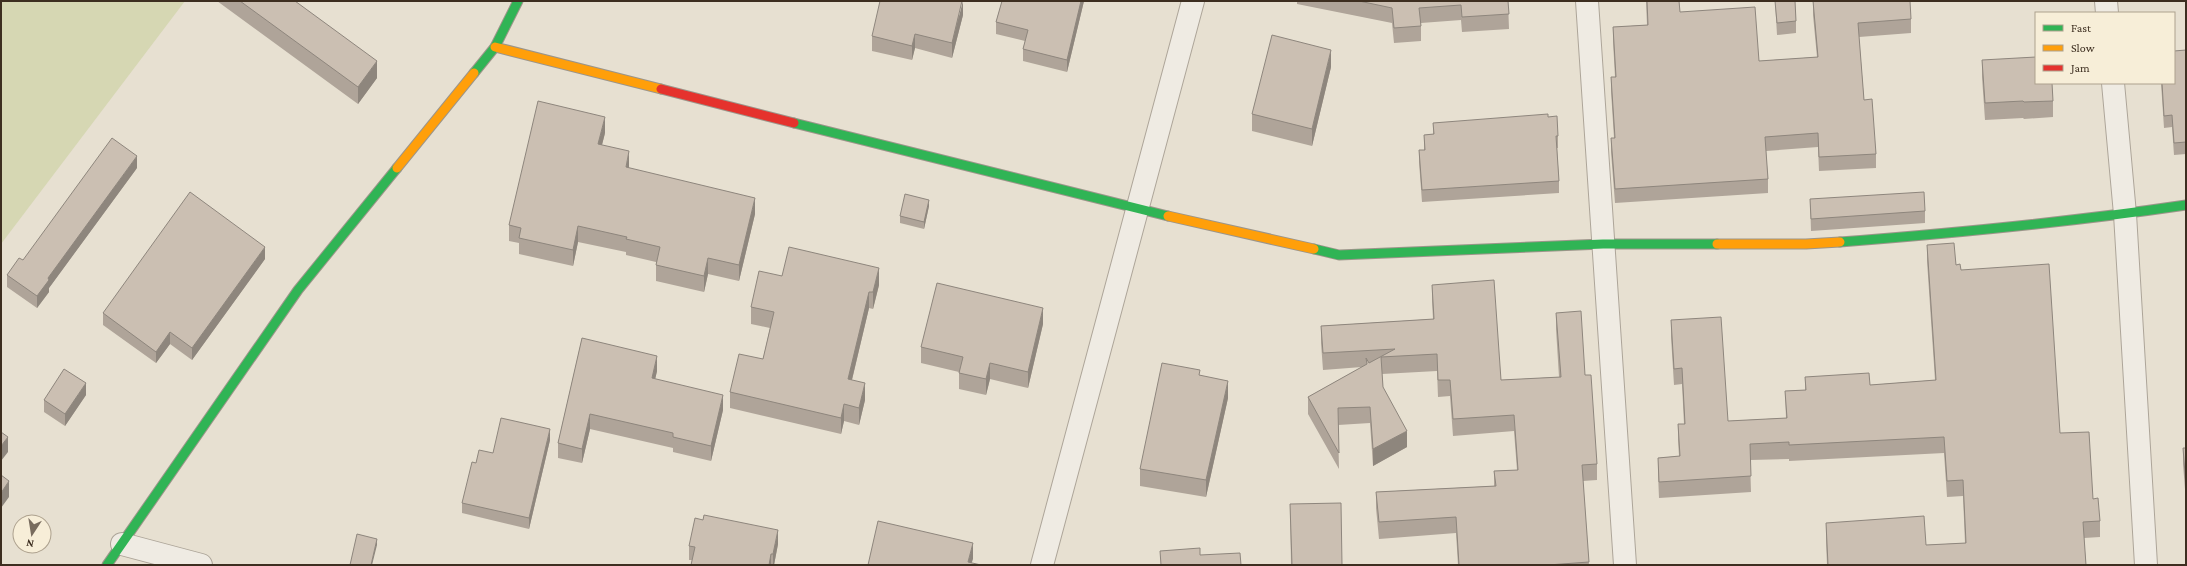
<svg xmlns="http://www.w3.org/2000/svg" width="2187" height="566" font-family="'Crimson Pro',serif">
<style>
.green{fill:#d6d7b3}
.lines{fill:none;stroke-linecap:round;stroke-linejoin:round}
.street-casing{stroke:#ada599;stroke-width:24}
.fast-casing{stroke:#9c958a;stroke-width:11}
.slow-casing{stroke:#9c958a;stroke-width:11}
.jam-casing{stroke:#9c958a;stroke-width:11}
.street{stroke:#efebe3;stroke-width:22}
.fast{stroke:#30b455;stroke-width:9}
.slow{stroke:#ff9f0a;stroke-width:9}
.jam{stroke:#e5322d;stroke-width:9}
.wall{fill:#afa499}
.shaded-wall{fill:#8e867d}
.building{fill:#cbbfb2;stroke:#8e867d}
</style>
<rect width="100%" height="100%" fill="#e7e0d1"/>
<path class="green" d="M1 1H185L1 244Z"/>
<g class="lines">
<defs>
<path id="street" d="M1587 1 1625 565
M2106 1 2107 13
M2113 83 2125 214 2146 565
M122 544 201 565
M1042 565 1193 1"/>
<path id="fast" d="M474 73 495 47 518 1
M794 123 1168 216
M1840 242C1956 233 2071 222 2186 205
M1314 249 1339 255 1603 244H1717
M107 565 298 290 397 168"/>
<path id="slow" d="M495 47 661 89
M397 168 474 73
M1168 216 1314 249
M1717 244H1806L1840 242"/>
<path id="jam" d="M661 89 794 123"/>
</defs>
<use href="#street" class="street-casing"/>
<use href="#fast" class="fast-casing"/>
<use href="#slow" class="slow-casing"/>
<use href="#jam" class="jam-casing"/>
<use href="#street" class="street"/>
<use href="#fast" class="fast"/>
<use href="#slow" class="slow"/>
<use href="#jam" class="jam"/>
</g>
<path class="wall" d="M217 1H295L377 78 358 104Z
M1002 1H1084L1067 72 1023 61V49L1025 41 996 34V22Z
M1297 1H1508L1509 29 1462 32 1461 20 1421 23V41L1394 43 1392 23 1297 4Z
M1646 1H1679L1680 12 1759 61 1817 57 1813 15V1L1911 19V33L1859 37 1864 100 1876 154V168L1819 171 1818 147 1766 151 1768 179V193L1615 203 1611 152V138H1614L1611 91V77H1615L1613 41V27L1647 25Z
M1775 1H1795L1796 21V33L1777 35Z
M963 15 952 58 915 48 912 60 872 51V36Z
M2186 50V154L2174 155 2172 127 2164 128 2161 83H2174Z
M1982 60 2053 101V117L2024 119 2023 118 1985 120 1982 77Z
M1331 67 1312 146 1252 131V114Z
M1548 117 1558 136V148H1557L1559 181V193L1422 202 1419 162V150H1424V135L1433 134V123Z
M605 133 602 145 629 168 755 214 739 281 708 274 704 292 656 281V262L626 255V252L578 242 573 266 519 254V243L509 241V225Z
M137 168 49 288V292L37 308 7 287V275L23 260Z
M1810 199 1925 211V223L1811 231Z
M929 206 924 229 900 223V216Z
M1927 245 1956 265 1961 270 2060 433 2093 499 2100 521V537L2084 538 2086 565H1827L1826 540V523L1926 545 1965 543 1963 496 1947 497 1944 453 1789 461V459L1750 460 1751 492 1659 498 1658 474V458L1679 456 1678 440V424H1684L1682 384 1674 385 1671 337V320L1728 421 1786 418 1785 391 1805 390V377L1870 385 1935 380 1927 261Z
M265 259 192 360 170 344 156 363 103 325V313Z
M782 276 879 285 873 309 869 308 852 380 865 400 859 425 844 421 841 434 730 408V392L763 359 770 328 751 324V307Z
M1432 285 1501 380 1559 377 1556 329V313L1585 375 1597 464V480L1583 481 1589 565H1458L1456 533 1379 539 1376 508V492L1494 486V471L1517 470 1514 431 1453 436 1450 396 1438 397 1437 371 1382 374 1383 387 1407 447 1373 466 1370 423 1338 425 1339 469 1308 414V397L1362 367 1323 370 1321 343V326L1433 319 1432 301Z
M1043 324 1028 388 990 379 986 395 959 389V372L921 363V347Z
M582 338 657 371 655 379 723 410 711 461 673 452V448L590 429 582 463 558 458V443Z
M1200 375 1228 398 1206 497 1140 486V469Z
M86 395 65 426 44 412V400Z
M550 440 529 529 462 513V503L476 463Z
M2183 448H2186V502L2183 464Z
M1290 504 1342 565H1291Z
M778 544 774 565H691L692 560H689V546Z"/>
<path class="shaded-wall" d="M963 1V15L952 58V43Z
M1081 1H1084L1067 72V60Z
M915 34V48L912 60V46Z
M1331 50V67L1312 146V129Z
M377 61V78L358 104V87Z
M605 117V133L598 160V144Z
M629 151V167L626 183V167Z
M137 156V168L49 288V292L37 308V296L48 278Z
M755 198V214L739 281V265Z
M929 200V206L924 229V222Z
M578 226V242L573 266V250Z
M265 247V259L192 360V348Z
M708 258V274L704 292V276Z
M879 268V285L873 309V292Z
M869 292V308L848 396V379Z
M1043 308V324L1028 388V372Z
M170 332V344L156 363V352Z
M657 356V371L652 393V378Z
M990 363V379L986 395V379Z
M1228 381V398L1206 497V480Z
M86 383V395L65 426V414Z
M865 383V400L859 425V408Z
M723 395V410L711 461V446Z
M844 404V421L841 434V418Z
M590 414V429L582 463V449Z
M550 429V440L529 529V518Z
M1407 431V447L1373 466V449Z
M8 437V452L1 461V446Z
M9 481V497L1 508V493Z
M778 530V544L774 565H773V554Z
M377 539V545L372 565H371Z
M973 543V559L971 565 968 562Z
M771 554V565H769Z"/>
<path class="building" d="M240 1H295L377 61 358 87Z
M880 1H962L952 43 915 34 912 46 872 36Z
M1002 1H1081L1067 60 1023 49 1028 30 996 22Z
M1359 1H1508L1509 14 1462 17 1461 5 1419 8 1421 26 1394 28 1392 8Z
M1647 1H1679L1680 12 1755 7 1759 61 1818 57 1813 1H1910L1911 19 1858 23 1864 100 1872 99 1876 154 1819 157 1818 133 1765 137 1768 179 1615 189 1611 138H1615L1611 77H1616L1613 27 1648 25Z
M1775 1H1795L1796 21 1777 23Z
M1272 35 1331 50 1312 129 1252 114Z
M2186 50V142L2174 143 2172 115 2164 116 2162 83H2174V51Z
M2036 57V83H2052L2053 101 2024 102 2023 101 1985 103 1982 60Z
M538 101 605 117 598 144 629 151 626 167 755 198 739 265 708 258 704 276 656 265 660 247 626 239 627 237 578 226 573 250 519 238 521 228 509 225Z
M1548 114V117L1557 116 1558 136H1556L1559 181 1422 190 1419 150H1425L1424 135 1434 134 1433 123Z
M112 138 137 156 48 278 49 280 37 296 7 275 19 258 23 260Z
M190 192 265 247 192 348 170 332 156 352 103 313Z
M1924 192 1925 211 1811 219 1810 199Z
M905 194 929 200 924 222 900 216Z
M1954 243 1956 265 1960 264 1961 270 2049 264 2060 433 2089 432 2093 499 2098 498 2100 521 2083 522 2086 565H1828L1826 523 1924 516 1926 545 1966 543 1963 480 1947 481 1944 437 1789 445V442L1750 444 1751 476 1659 482 1658 458 1680 456 1678 424H1685L1682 368 1674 369 1671 320 1721 317 1728 421 1787 418 1785 391 1806 390 1805 377 1869 373 1870 385 1936 380 1927 245Z
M789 247 879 268 873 292H869L848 379 865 383 859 408 844 404 841 418 730 392 739 354 763 359 774 312 751 307 759 271 782 276Z
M1494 280 1501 380 1561 377 1556 313 1581 311 1585 375H1591L1597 464 1582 465 1589 562 1548 565H1459L1456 517 1379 522 1376 492 1496 486 1494 471 1518 470 1514 415 1453 419 1450 380H1438L1437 354 1381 357 1383 387 1407 431 1373 449 1370 407 1338 408 1339 453 1308 397 1367 364 1366 358 1369 363 1395 349 1323 353 1321 326 1434 319 1432 285Z
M937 283 1043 308 1028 372 990 363 986 379 959 373 963 357 921 347Z
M582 338 657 356 652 378 723 395 711 446 673 437V433L590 414 582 449 558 443Z
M1162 363 1200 370 1199 375 1228 381 1206 480 1140 469Z
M64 369 86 383 65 414 44 400Z
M501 418 550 429 529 518 462 503 472 462 476 463 479 450 493 453Z
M1 432 8 437 1 446Z
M2183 448H2186V486Z
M1 475 9 481 1 493Z
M1341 503 1342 565H1292L1290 504Z
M704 515 778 530 773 554H771L769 565H691L695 547 689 546 695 518 703 520Z
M878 521 973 543 968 562 981 565H868Z
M357 534 377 539 371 565H350Z
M1200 548V555L1240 553 1241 565H1161L1160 551Z"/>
<rect width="2187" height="566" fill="none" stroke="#3d2e20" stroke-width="4"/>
<rect x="2035" y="12" width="140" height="72" fill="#f7eed8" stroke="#ada18e"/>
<rect x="2043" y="25" width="20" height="6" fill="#30b455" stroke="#ada18e"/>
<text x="2071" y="32" font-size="12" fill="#3d2e20">Fast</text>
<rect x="2043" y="45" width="20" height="6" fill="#ff9f0a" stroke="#ada18e"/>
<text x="2071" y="52" font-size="12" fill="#3d2e20">Slow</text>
<rect x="2043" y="65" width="20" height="6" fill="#e5322d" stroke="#ada18e"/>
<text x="2071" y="72" font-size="12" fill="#3d2e20">Jam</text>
<g transform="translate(32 534) rotate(192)"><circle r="19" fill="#f7eed8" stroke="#ada18e"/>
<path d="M0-3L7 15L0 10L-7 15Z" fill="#786c5e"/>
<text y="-6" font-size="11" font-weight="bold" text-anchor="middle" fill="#3d2e20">N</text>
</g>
</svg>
